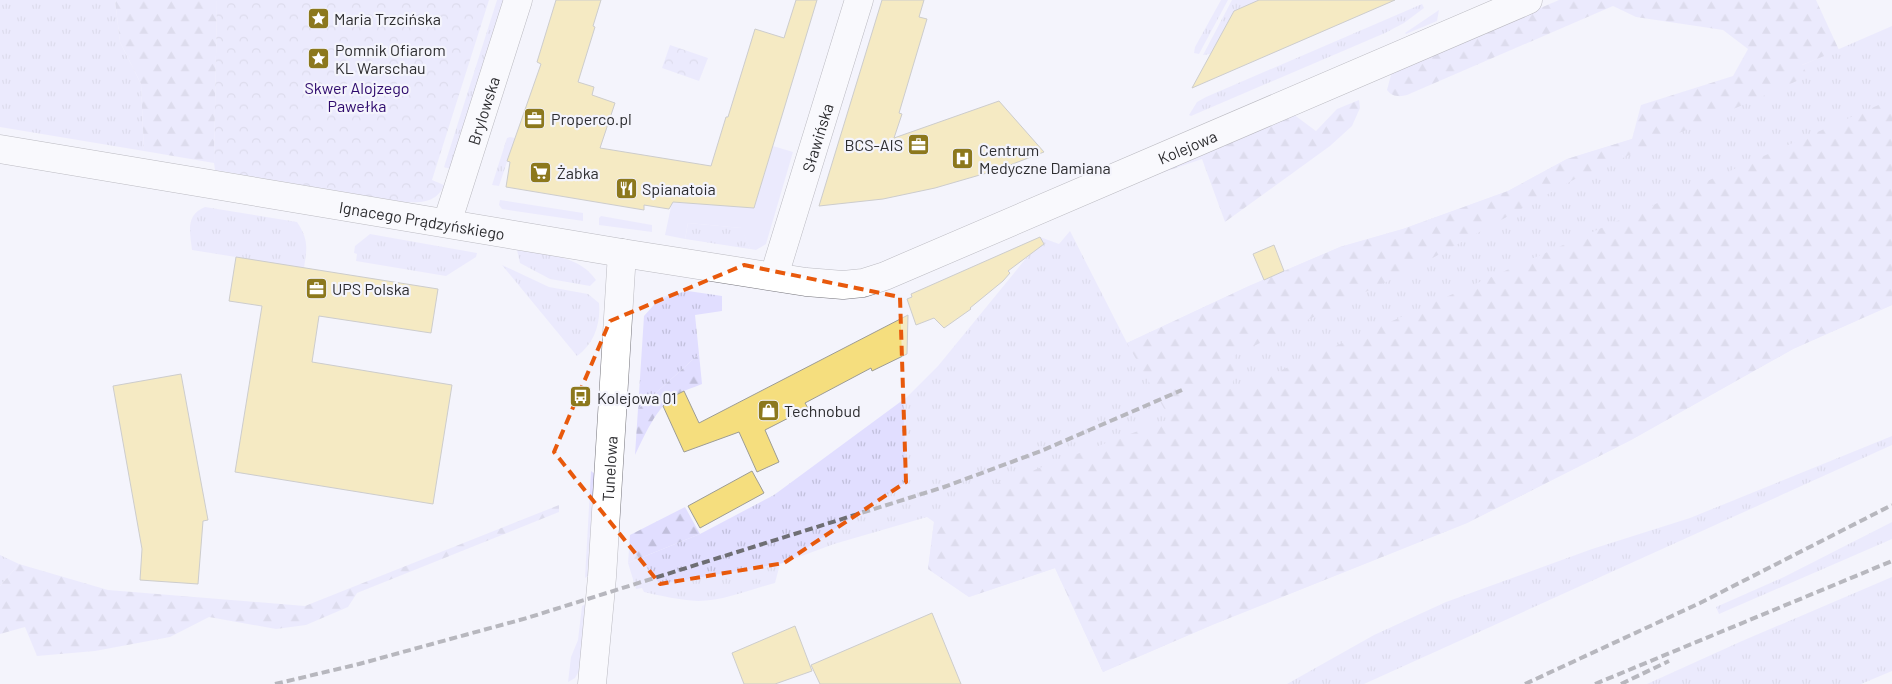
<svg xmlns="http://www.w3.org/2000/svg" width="1892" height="684" font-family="Barlow,sans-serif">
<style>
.grass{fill:url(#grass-tufts)}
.forest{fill:url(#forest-firs)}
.park{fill:url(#park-crowns)}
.garden{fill:#e1deff}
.building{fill:#f5de7e;stroke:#9d9c94}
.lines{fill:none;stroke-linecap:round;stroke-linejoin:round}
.minor-casing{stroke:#75747b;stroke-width:29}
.minor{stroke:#fff;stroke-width:28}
.rail{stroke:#6e6e73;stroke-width:4;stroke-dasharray:8 4;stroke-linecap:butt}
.marked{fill:none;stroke:#e8590c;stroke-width:4;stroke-dasharray:10 6;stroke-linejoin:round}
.labels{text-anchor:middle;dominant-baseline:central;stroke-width:4.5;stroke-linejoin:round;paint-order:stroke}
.poi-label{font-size:16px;fill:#2d2d30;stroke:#f4f4fc;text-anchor:start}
.park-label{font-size:16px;fill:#2e0a6d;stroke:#f4f4fc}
.street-label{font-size:16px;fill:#2d2d30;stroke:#f4f4fc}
</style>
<defs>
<pattern id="grass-tufts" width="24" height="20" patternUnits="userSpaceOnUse" patternTransform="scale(1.25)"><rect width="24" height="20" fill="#e1deff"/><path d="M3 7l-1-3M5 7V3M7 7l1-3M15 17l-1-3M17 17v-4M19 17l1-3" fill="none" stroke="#c1bfdb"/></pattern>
<pattern id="forest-firs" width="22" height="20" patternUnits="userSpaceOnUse" patternTransform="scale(1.25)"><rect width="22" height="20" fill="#e1deff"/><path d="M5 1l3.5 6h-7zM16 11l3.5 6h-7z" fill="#c1bfdb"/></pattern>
<pattern id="park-crowns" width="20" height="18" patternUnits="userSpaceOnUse" patternTransform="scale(1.25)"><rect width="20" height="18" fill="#e1deff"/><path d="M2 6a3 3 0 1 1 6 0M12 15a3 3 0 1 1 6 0" fill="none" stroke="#c1bfdb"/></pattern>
</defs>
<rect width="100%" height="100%" fill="#f4f4fc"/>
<path class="grass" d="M0 0H115L120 42 141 84 144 151 0 127Z
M497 0H504L450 169 444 167Z
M1221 0H1228L1199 54 1194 53 1195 47Z
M1232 0H1259L1234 11 1210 54 1203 55Z
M1422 4 1424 8 1404 23 1385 33 1191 116 1189 115 1197 102 1206 97Z
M1892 26V305L1793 349 1631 440 1467 523 1212 625 1103 672 1055 568 969 597 928 569 934 522 927 517 834 544 780 564 775 583C751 589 724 601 698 601 680 600 661 596 644 592L642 588 636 589 628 563 700 534 774 495 907 397 938 366 1032 251 1040 237 1059 244 1070 231 1127 343 1249 286 1340 247 1403 229 1508 191 1567 159 1632 139Z
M510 137 515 138 499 186 492 185 507 138Z
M205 207 297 222C309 240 307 248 304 268L192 250C190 232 185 215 205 207Z
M688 223 742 228 750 249 685 239Z
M370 234 477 253 476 257 446 276 356 261 357 254 354 253 355 246Z
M517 250C544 254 579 255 596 280L590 286 550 279 520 263Z
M502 265 549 287 588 294 599 303C601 323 594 344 577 356Z
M688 291 722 296V311L695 315 699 354 638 409 644 316 661 297Z
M1892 436V445L1364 684H1287L1374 635 1446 602 1592 549 1690 518Z
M1892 522V539L1719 614 1716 607 1784 577Z
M0 555 19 564 0 586Z
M1892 577V671L1861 684H1647L1742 641Z"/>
<path class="forest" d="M115 0H217L214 163 144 151 141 84 120 42Z
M1559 0H1816L1839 50 1802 65 1808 76 1575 179 1411 270 1235 355 1232 392 1892 99V305L1793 349 1631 440 1467 523 1212 625 1103 672 1055 568 969 597 928 569 934 522 973 491 1029 472 1170 419 1127 343 1249 286 1340 247 1403 229 1508 191 1567 159 1632 139 1641 105 1733 76 1748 49 1723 30 1636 17 1613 6 1407 95C1400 97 1392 97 1387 90L1392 71Z
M1359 100 1360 108 1352 126 1330 146 1225 222 1202 159 1106 192 1293 114 1316 131 1337 109Z
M699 354 702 384C692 388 682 391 673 397 655 410 645 435 635 455L638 409Z
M559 505V512L357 593 348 607 306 625 276 629 209 617 170 637 95 651 37 656 25 627 0 634V586L19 564 108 590 305 606Z
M685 507 700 534 628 563 630 535Z"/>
<path class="park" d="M217 0H489L432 180 444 185C437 203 420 203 403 202L215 170 214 163Z
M670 45 708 58 699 81 662 68Z"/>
<path class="garden" d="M1439 10 1437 21 1406 34 1405 33Z
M773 146 793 152 766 244 756 250 750 249 741 228 688 223 685 239 665 235 672 202 754 208Z
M500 200 583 213V221L502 209 499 205Z
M601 216 652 225V232L599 225V218Z
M591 471 595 474 593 501 591 506 592 508 588 576 585 578Z
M586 604 579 671 575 678 568 682 571 657 578 640 582 606Z"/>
<path class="building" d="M556 0H601L593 26 595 27 578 82 594 87 592 95 615 103 600 148 711 166 726 117H728L755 29 784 38 796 0H817L754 208 673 202 669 209 644 205V210L506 187 510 162 507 161 541 64 537 62Z
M882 0H924L919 17 927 19 899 113 902 114 894 138 999 101 1044 152 997 170 935 188 883 199 819 206Z
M1259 0H1395L1192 88 1234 11Z
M1040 237 1044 244 1008 271 1010 273 1003 281 970 308 971 309 944 328 934 318 916 325 907 299 912 297 911 294Z
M1274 245 1284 271 1264 280 1253 254Z
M236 257 438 289 431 333 319 316 312 362 452 385 433 504 235 472 262 306 229 301Z
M908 315 907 354 872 371 871 368 805 403 808 408 765 430 779 462 757 472 739 432 684 452 663 406 674 396 684 391 699 423Z
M181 374 208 520 203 521 198 584 140 580 142 549 113 386Z
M752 471 764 493 700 528 688 506Z
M932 613 961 684H820L811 665Z
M795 626 812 671 775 684H744L732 653Z"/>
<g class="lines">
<defs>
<g id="minor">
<path id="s1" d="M0 149 622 253 806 282 843 285 863 283 885 276 1528 0"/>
<path id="s2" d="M447 223 518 0"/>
<path id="s3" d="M774 276 859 0"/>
<path id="s4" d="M592 684 602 577 622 253"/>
</g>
</defs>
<use href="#minor" class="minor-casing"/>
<use href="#minor" class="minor"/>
<path class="rail" d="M275 684 359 664 527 618 944 487 1041 451 1182 390
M1525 684 1700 603 1892 505
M1595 684 1892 561
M1621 684 1669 661"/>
</g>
<path d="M0 0H1892V684H0ZM744 265 900 297 906 482 784 563 660 584 554 452 610 321Z" fill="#f4f4fc" fill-opacity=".55" fill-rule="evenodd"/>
<path class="marked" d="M744 265 900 297 906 482 784 563 660 584 554 452 610 321Z"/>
<defs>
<symbol id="sight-square" viewBox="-11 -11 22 22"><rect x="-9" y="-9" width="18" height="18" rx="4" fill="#8c781d" stroke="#f4f4fc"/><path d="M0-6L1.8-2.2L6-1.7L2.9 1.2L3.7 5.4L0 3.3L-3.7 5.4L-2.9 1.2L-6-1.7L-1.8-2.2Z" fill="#fff"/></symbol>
<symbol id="office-square" viewBox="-11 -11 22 22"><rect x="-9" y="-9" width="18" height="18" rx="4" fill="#8c781d" stroke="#f4f4fc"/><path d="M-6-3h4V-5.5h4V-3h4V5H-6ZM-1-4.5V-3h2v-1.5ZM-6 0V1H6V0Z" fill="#fff"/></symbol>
<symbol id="hospital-square" viewBox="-11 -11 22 22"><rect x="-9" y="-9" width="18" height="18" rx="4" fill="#8c781d" stroke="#f4f4fc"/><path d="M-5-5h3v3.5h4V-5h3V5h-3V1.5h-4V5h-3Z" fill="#fff"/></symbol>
<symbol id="supermarket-square" viewBox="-11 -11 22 22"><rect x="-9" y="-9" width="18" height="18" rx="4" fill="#8c781d" stroke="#f4f4fc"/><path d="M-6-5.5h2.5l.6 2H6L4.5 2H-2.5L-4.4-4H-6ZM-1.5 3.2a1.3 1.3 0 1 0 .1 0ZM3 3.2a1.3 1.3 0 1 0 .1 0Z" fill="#fff"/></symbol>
<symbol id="restaurant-square" viewBox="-11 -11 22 22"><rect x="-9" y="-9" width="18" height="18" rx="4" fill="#8c781d" stroke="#f4f4fc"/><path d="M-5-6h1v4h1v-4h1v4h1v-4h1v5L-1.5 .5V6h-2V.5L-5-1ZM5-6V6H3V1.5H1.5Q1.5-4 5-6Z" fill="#fff"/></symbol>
<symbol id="bus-square" viewBox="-11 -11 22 22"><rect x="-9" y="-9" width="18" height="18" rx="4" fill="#8c781d" stroke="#f4f4fc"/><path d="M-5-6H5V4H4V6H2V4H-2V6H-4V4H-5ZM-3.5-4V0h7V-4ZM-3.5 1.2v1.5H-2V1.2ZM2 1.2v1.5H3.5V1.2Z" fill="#fff"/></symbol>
<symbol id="shop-square" viewBox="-11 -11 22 22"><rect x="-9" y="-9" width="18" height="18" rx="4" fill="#8c781d" stroke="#f4f4fc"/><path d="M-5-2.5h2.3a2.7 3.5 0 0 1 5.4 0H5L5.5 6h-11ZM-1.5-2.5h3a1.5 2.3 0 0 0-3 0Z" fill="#fff"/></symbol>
</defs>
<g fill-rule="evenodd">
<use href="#sight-square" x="306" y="6" width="25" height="25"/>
<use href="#sight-square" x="306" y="46" width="25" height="25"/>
<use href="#office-square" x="522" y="106" width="25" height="25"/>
<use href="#office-square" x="906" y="132" width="25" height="25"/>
<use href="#hospital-square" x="950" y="146" width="25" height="25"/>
<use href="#supermarket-square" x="528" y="160" width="25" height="25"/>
<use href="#restaurant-square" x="614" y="176" width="25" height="25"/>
<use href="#office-square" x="304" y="276" width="25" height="25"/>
<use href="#bus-square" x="568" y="384" width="25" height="25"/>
<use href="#shop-square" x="756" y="398" width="25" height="25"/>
</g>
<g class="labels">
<g class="poi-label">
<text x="334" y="18">Maria Trzcińska</text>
<text x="335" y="49">Pomnik Ofiarom<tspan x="335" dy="18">KL Warschau</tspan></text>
<text x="551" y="118">Properco.pl</text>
<text x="903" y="144" text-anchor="end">BCS-AIS</text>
<text x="979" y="149">Centrum<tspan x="979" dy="18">Medyczne Damiana</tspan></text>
<text x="557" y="172">Żabka</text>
<text x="642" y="188">Spianatoia</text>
<text x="332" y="288">UPS Polska</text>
<text x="597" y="397">Kolejowa 01</text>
<text x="784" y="410">Technobud</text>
</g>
<g class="park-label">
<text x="357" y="87">Skwer Alojzego<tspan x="357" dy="18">Pawełka</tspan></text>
</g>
<g class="street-label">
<text stroke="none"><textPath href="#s2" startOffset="118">Brylowska</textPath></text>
<text stroke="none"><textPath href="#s3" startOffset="145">Sławińska</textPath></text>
<text stroke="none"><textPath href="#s1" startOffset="1226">Kolejowa</textPath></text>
<text stroke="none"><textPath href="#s1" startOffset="428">Ignacego Prądzyńskiego</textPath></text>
<text stroke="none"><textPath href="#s4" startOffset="216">Tunelowa</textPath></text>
</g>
</g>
</svg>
